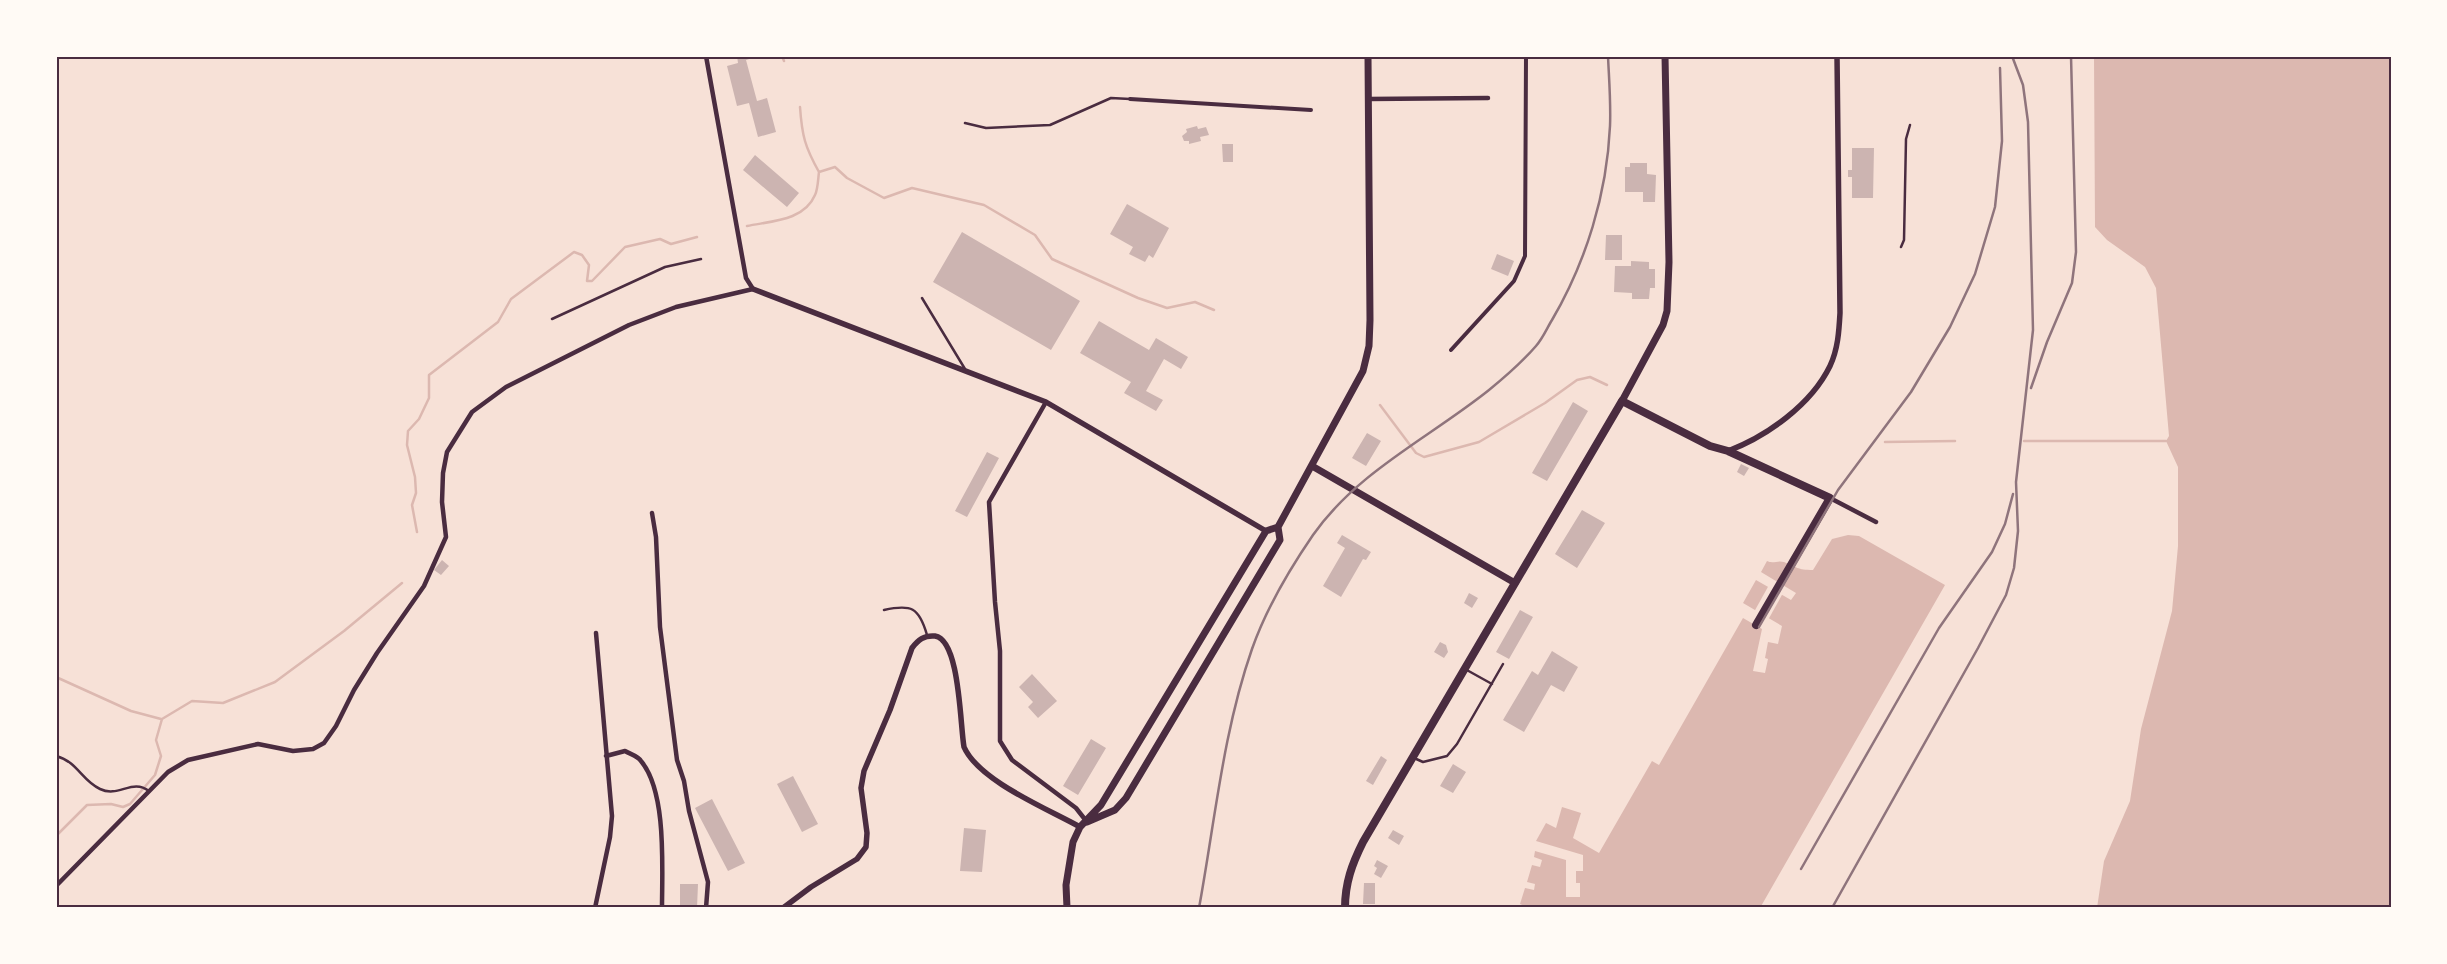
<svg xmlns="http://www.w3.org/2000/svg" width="2447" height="964" font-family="'Exo 2',sans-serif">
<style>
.water{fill:#dcb8b0}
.pier{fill:#f7e1d7}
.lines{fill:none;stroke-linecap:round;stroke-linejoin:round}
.stream{stroke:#dcb8b0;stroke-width:2.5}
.building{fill:#ccb4b1}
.service{stroke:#4a2c40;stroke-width:2.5}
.pedestrian{stroke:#4a2c40;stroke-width:4}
.minor{stroke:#4a2c40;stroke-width:4.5}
.tertiary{stroke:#4a2c40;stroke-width:5.5}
.secondary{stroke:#4a2c40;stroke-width:7}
.primary{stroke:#4a2c40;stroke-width:8}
.rail{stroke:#8f747c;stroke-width:2.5}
.neatline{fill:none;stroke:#4a2c40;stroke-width:2}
</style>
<rect width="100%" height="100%" fill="#f7e1d7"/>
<path class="water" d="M2094 56H2391V908H2097L2104 861 2130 801 2141 729 2172 611 2178 546V467L2166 441 2169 436 2156 288 2145 267 2107 240 2095 227Z
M1848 535 1859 536 1945 585 1760 908H1529L1520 904 1525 888 1534 890 1535 884 1527 882 1532 865 1540 867 1542 860 1534 857 1535 851 1566 860V897H1580V883H1576V871H1583V855L1536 841 1546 823 1556 828 1562 807 1581 813 1573 838 1599 853 1652 761 1659 765 1743 618 1762 629 1753 671 1765 673 1768 659 1765 658 1768 642 1778 644 1782 626 1743 603 1756 580 1791 600 1796 593 1761 572 1767 561C1773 564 1778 560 1784 562 1797 567 1797 570 1813 570L1832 539Z"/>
<path class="pier" d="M1769 585 1783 593 1768 620 1754 612Z"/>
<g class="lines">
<path class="stream" d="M782 56 784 61
M800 107C802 136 805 147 819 172
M819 172 835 167 847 178 884 198 912 188 984 205 1035 235 1052 259 1138 298 1167 308 1195 302 1214 310
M747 226C771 221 804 221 815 195 818 189 818 179 819 172
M1380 405 1416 453 1424 457 1479 442 1545 403 1577 380 1590 377 1607 385
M2024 441H2166
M1885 442 1955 441
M417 532 412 505 416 493 415 477 407 445 408 431 419 419 429 398V375L498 322 511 299 574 252 582 255 589 265 587 281H592L625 247 660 239 671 244 697 237
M56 677 131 711 161 719
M56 836 87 805 111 804 123 807 130 804 155 775 161 756 156 740 162 719 192 701 223 703 275 682 344 631 402 583"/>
</g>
<path class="building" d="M737 56H759L746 60 757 101 767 98 776 132 758 137 749 103 737 106 727 66 738 63Z
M1197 126 1198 129 1206 127 1209 135 1200 137 1201 141 1189 144V141H1184L1182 136 1187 132 1186 129Z
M1222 144H1233V162H1223Z
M1852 148H1874L1873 198H1852V177H1848V170H1852Z
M755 155 799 193 787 207 743 170Z
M1630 163H1647V174L1656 175 1655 202H1643V192H1625V167H1630Z
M1127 204 1169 228 1153 258 1149 255 1145 262 1129 254 1133 247 1110 234Z
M962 232 1080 301 1051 350 933 282Z
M1606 235H1622V260H1605Z
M1497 254 1514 261 1508 276 1491 269Z
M1631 261 1649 262V269H1655V288H1650L1649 299H1632V293L1614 292 1615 266H1631Z
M1099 321 1149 350 1156 338 1188 357 1181 369 1164 359 1146 391 1163 400 1156 411 1124 393 1131 382 1080 353Z
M1573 402 1588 411 1547 481 1532 473Z
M1367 433 1381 441 1366 466 1352 458Z
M987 452 999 458 967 517 955 511Z
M1741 464 1749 468 1744 476 1737 472Z
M1582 510 1605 523 1577 568 1555 554Z
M1342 535 1371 552 1366 560 1363 559 1341 597 1323 586 1345 548 1337 543Z
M442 560 449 566 441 575 434 570Z
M1469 593 1478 598 1472 608 1464 603Z
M1520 610 1533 617 1509 659 1496 652Z
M1440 642 1446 645 1448 652 1444 658 1434 652Z
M1552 651 1578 667 1564 692 1551 685 1524 732 1503 720 1532 671 1538 675Z
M1032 674 1057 701 1038 718 1028 707 1033 702 1019 687Z
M1091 739 1106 748 1078 795 1063 786Z
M1381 756 1387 760 1373 785 1366 781Z
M1453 764 1466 772 1453 793 1440 786Z
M793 776 818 824 802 832 777 784Z
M712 799 745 863 728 871 695 808Z
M964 828 986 830 982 872 960 871Z
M1393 830 1404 836 1399 845 1388 838Z
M1377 860 1388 866 1381 878 1374 874 1377 868 1374 866Z
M1364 883H1375V904H1363Z
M680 884H698L697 908H680Z"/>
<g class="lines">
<path class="service" d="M965 123 986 128 1050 125 1111 98 1130 99
M1901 247 1904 240 1906 139 1910 125
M922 298 965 369
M552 319 665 267 701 259
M884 610C911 604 919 607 927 635
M1465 669 1492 684
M56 756C78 762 81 780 100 789 119 798 132 778 149 791
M1414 758 1423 762 1447 756 1457 744 1503 664"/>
<path class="pedestrian" d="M1130 99 1311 110
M1451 350 1514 281 1525 256 1526 56"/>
<path class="minor" d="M1368 99 1488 98
M1046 402 989 502 995 602 1000 651V741L1012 760 1076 808 1087 822
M1830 498 1876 522
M652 513 656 537 660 627 677 760 684 781 689 811 708 882 706 908
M606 756 625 751C630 754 638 756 641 761 667 792 662 868 662 908
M56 886 168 772 188 760 258 744 293 751 313 749 324 743 336 726 354 690 377 653 424 586 446 537 442 502 443 473 447 452 472 412 506 387 629 325 676 307 753 289 746 278 706 56
M595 908 610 837 612 816 596 633"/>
<path class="tertiary" d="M753 289 1046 402 1266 531
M1728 451C1767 436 1811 405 1830 366 1838 349 1839 331 1840 313L1837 56
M783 908 811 887 857 859 866 847 867 833 861 788 864 771 890 710 912 648C918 640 924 635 935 636 960 640 960 725 964 747 979 781 1048 809 1080 827"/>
<path class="secondary" d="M1622 401 1663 325 1667 311 1669 262 1665 56
M1312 466 1515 583
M1087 822 1115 810 1126 798 1280 540 1278 527 1363 371 1369 346 1370 320 1368 56
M1067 908 1066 885 1073 842 1080 827 1101 805 1266 531 1278 527"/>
<path class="primary" d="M1345 908C1345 883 1352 864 1363 842L1622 401 1710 446 1728 451 1830 498 1756 625"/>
<path class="rail" d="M2031 388 2047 342 2072 283 2076 252 2071 56
M1759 627 1838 490 1911 392 1950 327 1975 274 1995 207 2002 141 2000 68
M1801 869 1939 628 1992 552 2005 524 2013 494
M1199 908C1215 821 1223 732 1252 649 1266 609 1289 570 1313 535 1358 471 1429 438 1489 390 1505 377 1523 361 1536 346 1543 338 1547 328 1552 320 1586 262 1607 194 1610 126 1611 103 1609 79 1608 56
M1832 908 1978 648 2006 595 2014 568 2018 531 2016 482 2033 330 2028 122 2023 85 2012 56"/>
</g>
<rect width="2447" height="964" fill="none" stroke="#fffaf5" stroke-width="115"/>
<rect x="58" y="58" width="2332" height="848" class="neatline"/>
</svg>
